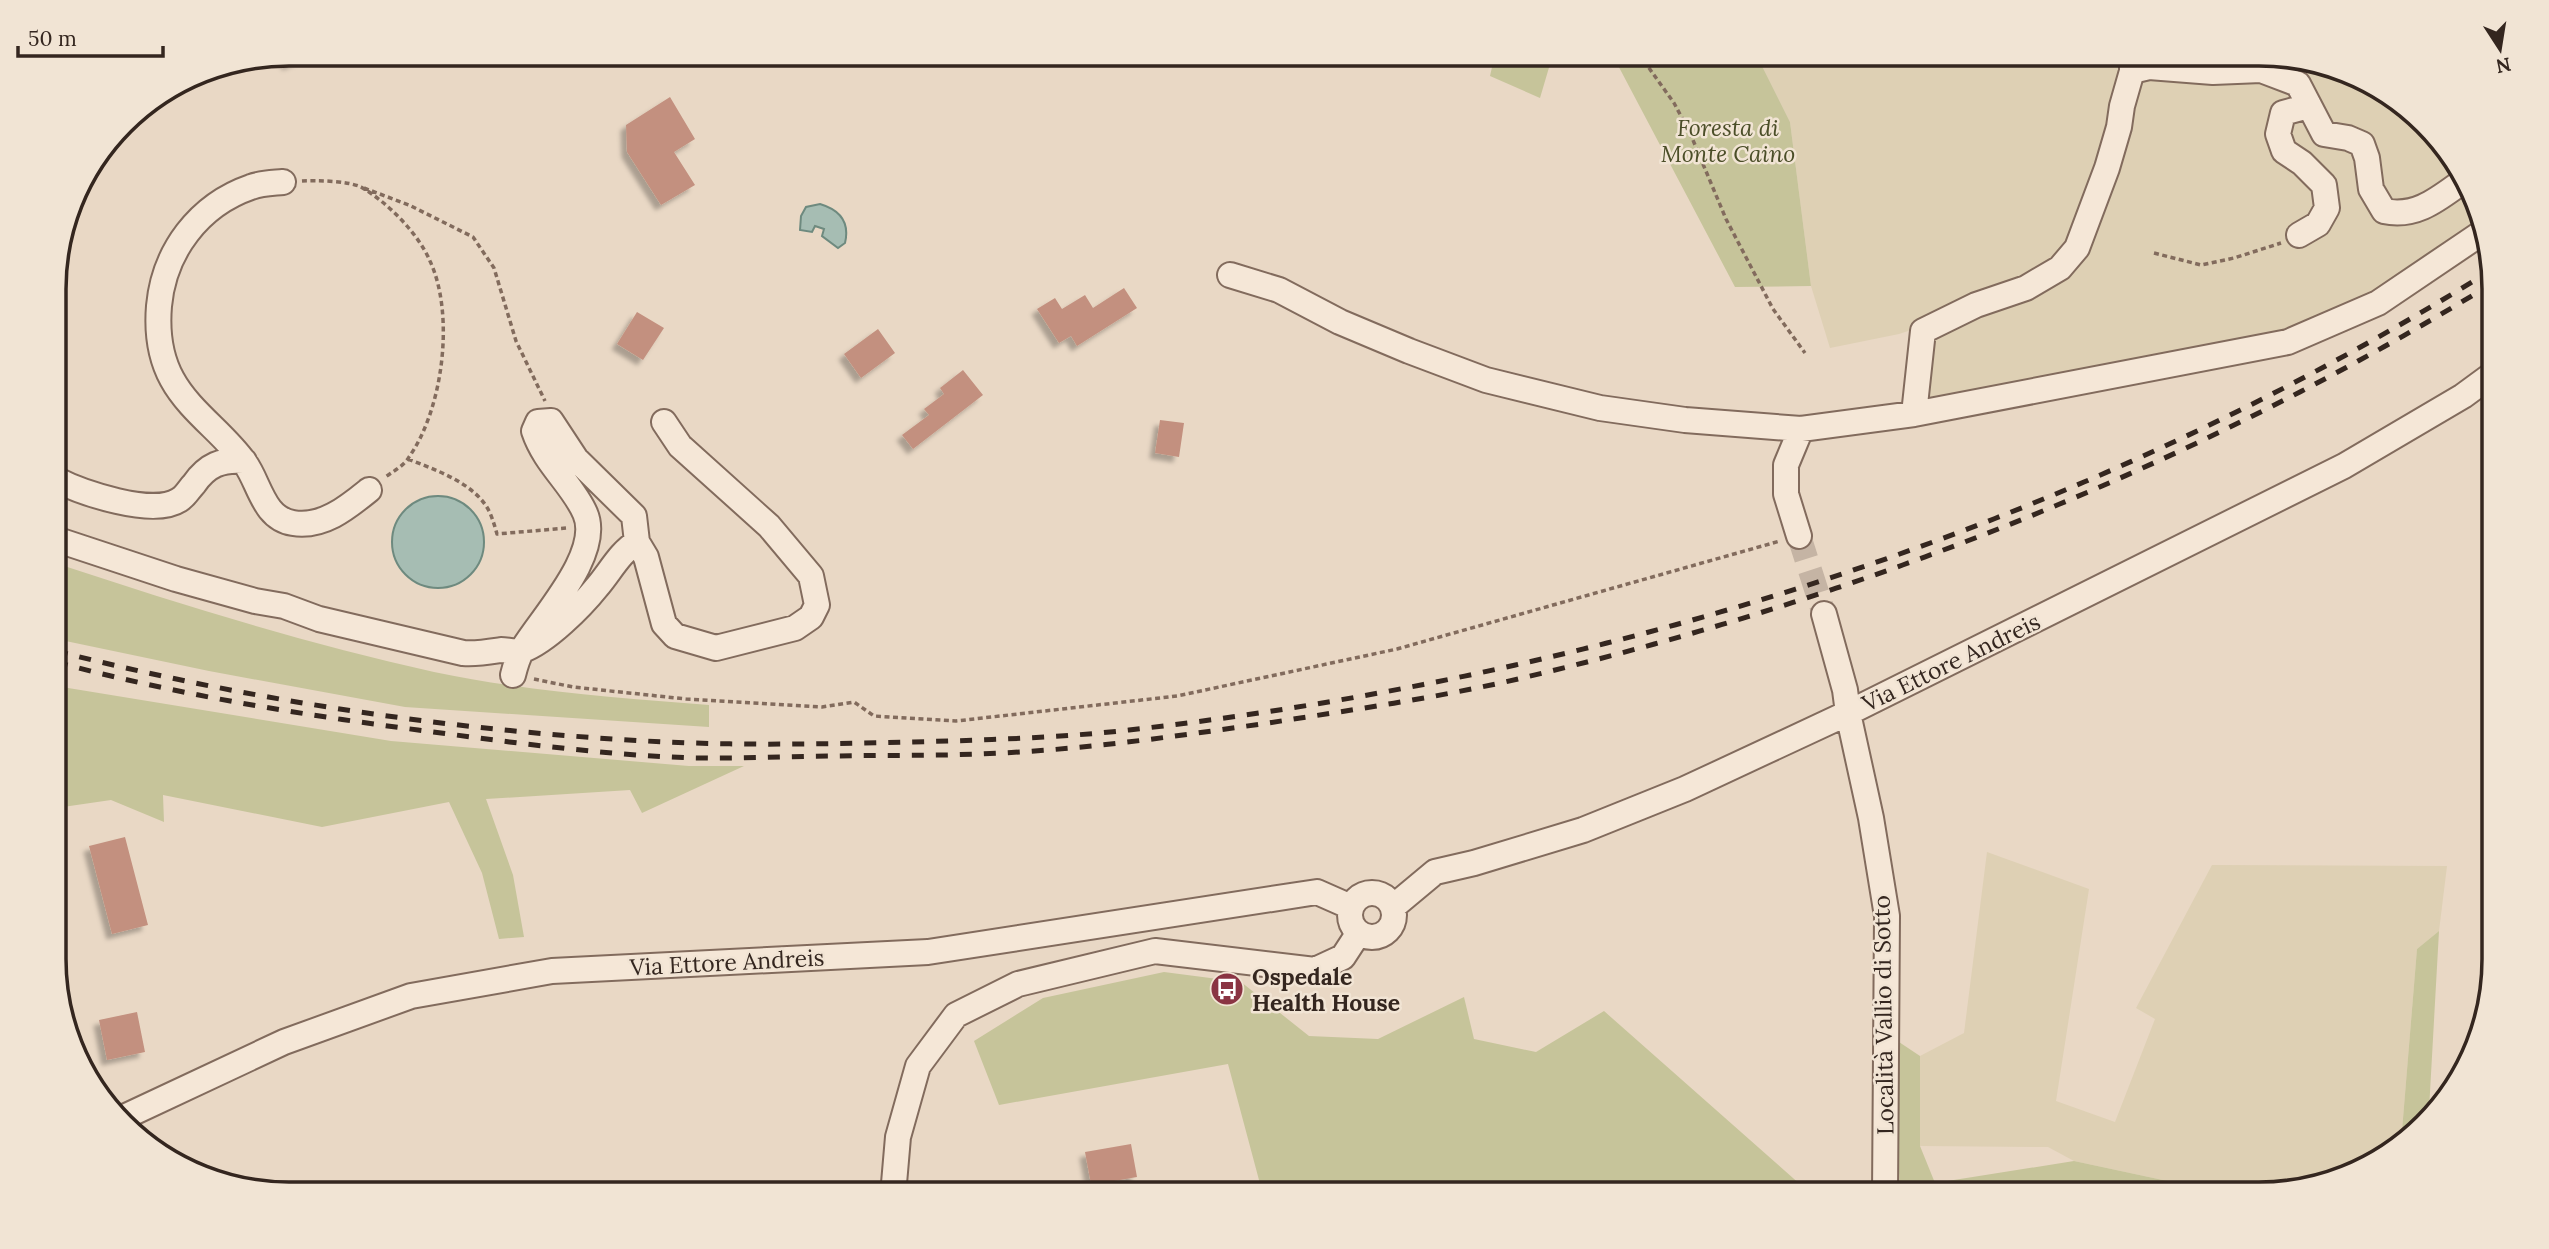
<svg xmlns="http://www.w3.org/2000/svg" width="2549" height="1249" font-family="Lora,serif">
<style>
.farmland{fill:#ded0b4}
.green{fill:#c6c49a}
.water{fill:#a6bdb3;stroke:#6e8a7f;stroke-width:2}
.building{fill:#c3907f;filter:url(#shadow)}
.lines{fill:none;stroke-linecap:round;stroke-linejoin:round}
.minor-tunnel{stroke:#c5b4a4;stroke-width:24;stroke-dasharray:24 12;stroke-linecap:butt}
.minor-casing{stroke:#826b5d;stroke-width:28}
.path{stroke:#826b5d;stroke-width:3.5;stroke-dasharray:5 3.5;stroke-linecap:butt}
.minor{stroke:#f5e7d7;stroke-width:24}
.rail{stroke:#34261f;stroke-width:5;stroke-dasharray:12 12;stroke-linecap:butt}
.labels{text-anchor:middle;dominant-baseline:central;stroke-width:5;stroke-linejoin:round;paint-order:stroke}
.park-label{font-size:23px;font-style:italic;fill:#4b4e28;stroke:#f1e4d4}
.street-label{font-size:23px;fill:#34261f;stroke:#f1e4d4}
.poi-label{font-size:23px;font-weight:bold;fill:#34261f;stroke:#f1e4d4;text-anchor:start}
.rim{fill:none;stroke:#34261f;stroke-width:3.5}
</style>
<defs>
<filter id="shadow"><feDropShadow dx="-5.5" dy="5.5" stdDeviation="2" flood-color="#0004"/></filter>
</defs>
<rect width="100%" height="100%" fill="#e9d8c5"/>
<path class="farmland" d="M1756 54H2132L2133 71 2185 54H2259L2363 78 2455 159 2482 231 2288 342 1914 414 1920 327 1899 334 1830 348 1811 286 1790 122Z
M1987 852 2089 889 2056 1101 2115 1122 2155 1019 2136 1008 2212 865 2447 866 2439 931 2417 949 2401 1143 2390 1155 2274 1194H2228L2074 1161 2048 1147 1920 1146V1056L1964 1033Z"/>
<path class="green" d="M1495 54H1553L1540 98 1490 76Z
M1612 54H1756L1790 122 1811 286 1735 287Z
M55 563C180 604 306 644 434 672 525 691 617 698 709 705V727L405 707 209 671 56 639Z
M56 686 391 741 689 766H744L642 813 630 790 486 799 513 875 524 937 499 939 482 873 449 802 322 827 163 795 164 822 111 800 56 808Z
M2439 931 2429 1110 2401 1143 2417 949Z
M1164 972 1241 982 1309 1036 1378 1039 1464 997 1474 1039 1536 1052 1604 1011 1811 1194 1263 1195 1228 1064 999 1105 974 1041 1043 998Z
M1893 1038 1920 1056V1146L1935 1183 2074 1161 2228 1194H1900Z"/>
<path class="water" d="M820 204C840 210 850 222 845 243L838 248 822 236 824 229 815 226 812 232 800 230 801 216 806 207Z
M392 542a46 46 0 1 1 92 0a46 46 0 1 1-92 0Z"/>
<path class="building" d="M290 54H313L288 65 283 56Z
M670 97 695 139 674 152 695 185 661 205 627 152 626 125Z
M1124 288 1137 308 1077 346 1071 336 1059 343 1037 309 1055 298 1062 309 1085 295 1093 308Z
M637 312 664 328 643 360 617 344Z
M878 329 895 353 861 378 844 354Z
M963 370 983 395 913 449 902 435 929 415 924 409 944 394 940 388Z
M1160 420 1184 423 1179 457 1155 453Z
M125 837 148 925 112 934 89 846Z
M137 1012 145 1052 107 1060 99 1020Z
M1131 1144 1137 1177 1114 1181 1116 1195H1093L1085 1152Z
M1244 1182 1248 1195H1212V1192Z"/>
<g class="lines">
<path class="minor-tunnel" d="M1799 536 1824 614"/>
<defs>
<path id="minor" d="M2132 71 2149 67 2213 72 2261 70 2298 84 2324 134 2348 138 2362 144 2367 158 2371 189 2384 211C2416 218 2438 199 2463 181
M283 182C273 183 261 183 251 187 199 205 164 251 159 306 157 330 160 357 172 379 190 412 224 433 245 463 260 484 263 518 293 523 323 528 348 507 369 490
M2299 235 2318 224 2327 208 2324 185 2302 163 2284 151 2278 134 2283 113 2309 106
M1230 275 1279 290 1340 322 1409 351 1486 380 1600 408 1685 420 1801 429
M1914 414 2288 342 2378 303 2483 232
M55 479C82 493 153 517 179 500 186 496 189 489 194 484 207 465 222 459 244 461
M1799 536 1786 494V465L1801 429 1914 414 1923 331 1976 305 2026 288 2060 268 2077 248 2107 168 2119 127 2122 106 2132 71V54
M55 539 176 579 255 601 284 606 319 619 463 653C477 654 488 652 501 650 508 650 516 653 523 650 547 641 581 607 597 587 610 572 620 552 637 542
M1824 614 1845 690 1848 713 1871 818 1887 916 1885 1194
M513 675C515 667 518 657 522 650 542 617 603 553 585 513 573 485 545 464 534 431L538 422 551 421 576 459 634 516 637 542 646 557 664 624 675 636 716 648 795 628 811 617 817 605 811 576 769 526 680 446 664 422
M1350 915a22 22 0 1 1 44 0a22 22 0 1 1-44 0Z
M1393 907 1435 872 1474 863 1583 830 1685 789 1848 713 2344 466 2463 396 2493 374
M122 1118 284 1042 411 996 552 971 928 952 1317 892 1351 907
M893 1195 898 1137 918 1066 956 1015 1018 984 1155 951 1315 970 1343 957 1358 934"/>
</defs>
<use href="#minor" class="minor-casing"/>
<path class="path" d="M1639 54 1674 103 1690 133 1726 219 1773 309 1805 353
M302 181C317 180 348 181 361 187 387 202 418 233 430 261 455 315 443 409 409 457 404 466 392 472 384 478
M364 188 409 205 473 237 494 268 516 341 545 401
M2154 253 2201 265 2234 258 2281 243
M408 459C436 470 477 484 490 513 493 520 495 527 497 534L566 528
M534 679 573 687 686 699 822 707 854 702 874 716 956 721 1177 696 1397 649 1780 541"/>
<use href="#minor" class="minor"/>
<path class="rail" d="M56 651C248 700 447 730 646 741 735 746 825 744 913 742 985 740 1058 738 1129 730 1609 676 2082 526 2493 269
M56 662C174 694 296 714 418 730 502 741 587 753 671 757 726 760 782 756 837 756 883 755 930 756 977 754 1074 751 1171 737 1268 723 1351 710 1436 698 1518 679 1861 598 2193 467 2493 283"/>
</g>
<defs>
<symbol id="bus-disc" viewBox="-11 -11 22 22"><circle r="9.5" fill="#8a3443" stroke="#f1e4d4"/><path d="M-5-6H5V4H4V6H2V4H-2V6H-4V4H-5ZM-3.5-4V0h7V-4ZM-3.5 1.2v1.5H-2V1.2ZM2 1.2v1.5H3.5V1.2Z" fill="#fff"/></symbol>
</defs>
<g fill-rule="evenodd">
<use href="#bus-disc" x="1208" y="970" width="38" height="38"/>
</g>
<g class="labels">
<g class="park-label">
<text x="1728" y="127">Foresta di<tspan x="1728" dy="26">Monte Caino</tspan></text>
</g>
<g class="street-label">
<text transform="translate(1951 662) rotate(-26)">Via Ettore Andreis</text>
<text transform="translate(727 962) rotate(-3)">Via Ettore Andreis</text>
<text transform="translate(1883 1015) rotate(-91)">Località Vallio di Sotto</text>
</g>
<g class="poi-label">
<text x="1252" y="976">Ospedale<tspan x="1252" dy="26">Health House</tspan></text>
</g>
</g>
<path d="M0 0H2549V1249H0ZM289 66H2259A223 223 0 0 1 2482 289V959A223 223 0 0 1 2259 1182H289A223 223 0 0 1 66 959V289A223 223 0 0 1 289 66Z" fill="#f1e4d4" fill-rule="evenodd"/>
<path class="rim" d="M289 66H2259A223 223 0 0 1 2482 289V959A223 223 0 0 1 2259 1182H289A223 223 0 0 1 66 959V289A223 223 0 0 1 289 66Z"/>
<g transform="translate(2500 49) rotate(168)" stroke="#f1e4d4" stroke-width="5" paint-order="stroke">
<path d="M0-5L12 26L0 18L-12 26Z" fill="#34261f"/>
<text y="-10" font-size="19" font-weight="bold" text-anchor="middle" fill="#34261f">N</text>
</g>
<path d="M18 46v10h145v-10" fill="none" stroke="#34261f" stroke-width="3.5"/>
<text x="28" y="46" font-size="21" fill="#34261f" stroke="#f1e4d4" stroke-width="5" paint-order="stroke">50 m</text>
</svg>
